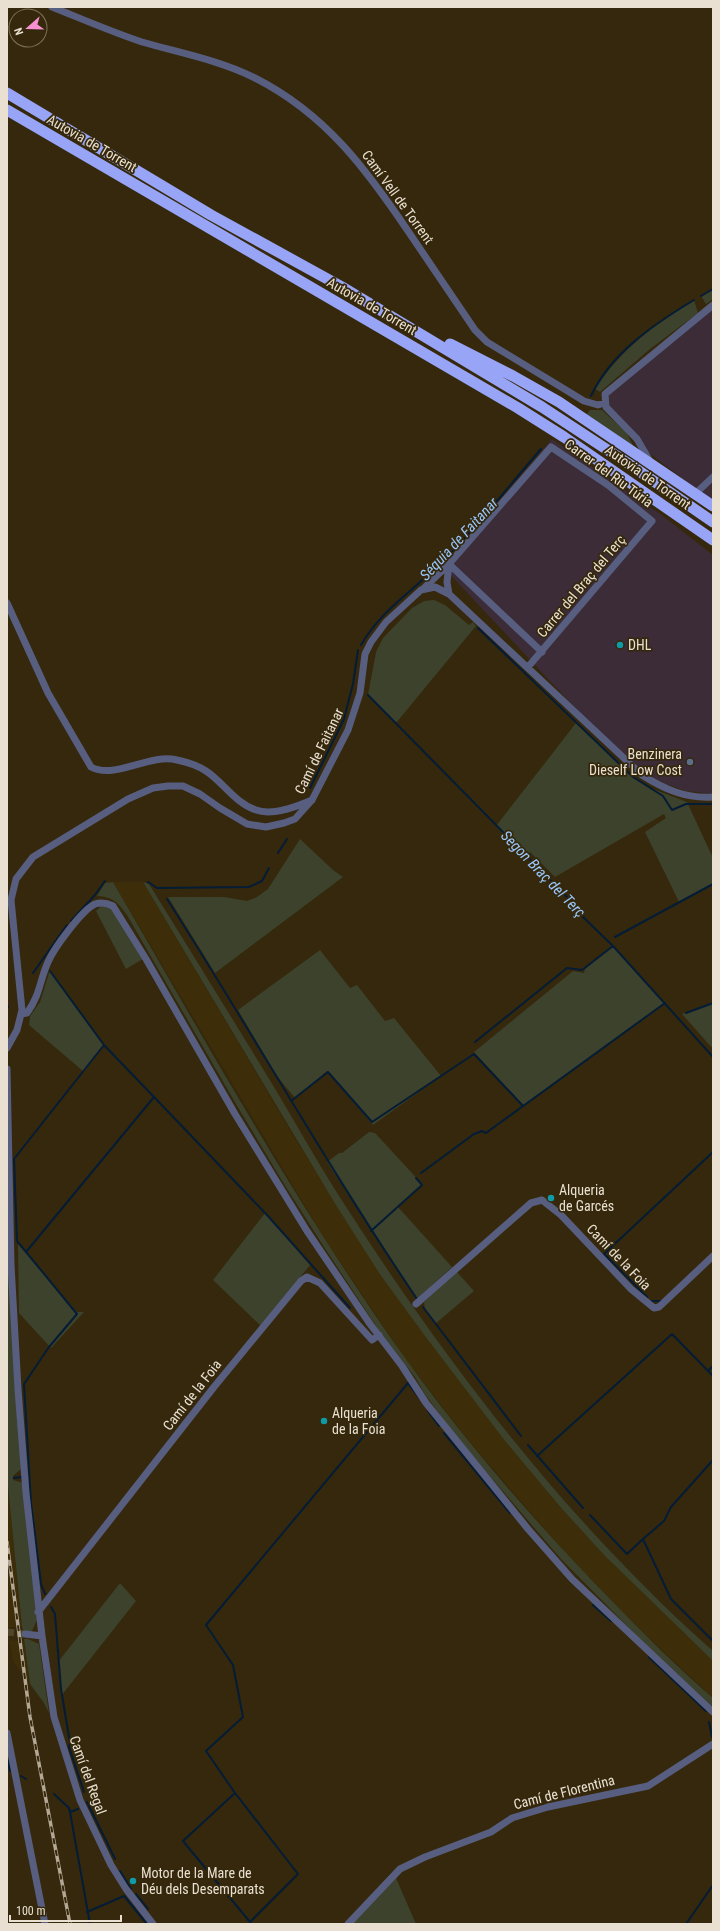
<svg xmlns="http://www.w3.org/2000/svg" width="720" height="1931" font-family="'Roboto Condensed',sans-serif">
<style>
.built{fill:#3d2d08}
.industrial{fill:#3b2c38}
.green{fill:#3c422b}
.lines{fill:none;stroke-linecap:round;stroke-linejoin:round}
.stream{stroke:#041c36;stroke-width:2}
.minor-tunnel{stroke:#50442a;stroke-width:7;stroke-dasharray:7 3.5;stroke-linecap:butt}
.minor{stroke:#585e7f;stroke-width:7}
.highway{stroke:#98a4f6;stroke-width:11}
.rail-casing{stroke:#b3a895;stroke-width:3.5}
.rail{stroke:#35280c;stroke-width:2;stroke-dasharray:6;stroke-linecap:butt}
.culture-dot{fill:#0f9aa8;stroke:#35280c;stroke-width:1.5}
.service-dot{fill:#5c6f8a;stroke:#35280c;stroke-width:1.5}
.labels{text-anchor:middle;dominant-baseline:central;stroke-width:3.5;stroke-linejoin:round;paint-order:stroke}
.street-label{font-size:14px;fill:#e9e0d1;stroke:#35280c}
.poi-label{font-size:14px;fill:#e9e0d1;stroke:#35280c;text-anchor:start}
.water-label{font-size:15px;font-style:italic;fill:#99c7fc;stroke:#35280c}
</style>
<rect width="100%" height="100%" fill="#35280c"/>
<path class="built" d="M113 882H143L299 1145 379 1273 505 1441 562 1509 604 1555 713 1661V1698L632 1622 564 1551 469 1441 407 1361 324 1238Z
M7 1477 12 1530 22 1627H7Z
M9 1640 24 1641 30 1684 13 1662Z"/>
<path class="industrial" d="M713 305V502L644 449 606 407 605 394Z
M552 439 663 516 713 555V794L686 791 666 784 647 774 579 712 443 567Z"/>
<path class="green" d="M713 289V299L706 304 701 296Z
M694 300 698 313 650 349 600 392 595 389C621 349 654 325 694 300Z
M590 410H602L626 432 633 445 631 446 586 415Z
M434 600 445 605 469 625 473 622 476 626 396 723 368 695 376 652 383 638 412 608 424 601Z
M576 723 628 773 648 787 687 802 713 858V884L679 902 645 832 666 818 664 814 555 877 530 852 527 856 496 826Z
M300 839 333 870 343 877 215 973 168 897H224L247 901 257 897 268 889Z
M113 882C197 1027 281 1177 375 1315 444 1417 524 1511 610 1599 643 1633 677 1667 713 1698V1707L637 1636 561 1559 458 1439 424 1393 415 1377 378 1329 326 1250 284 1184 233 1099 127 915C118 903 114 897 97 896L105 883Z
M143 882 149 884C193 955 237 1026 280 1097 298 1127 315 1158 334 1188 440 1355 564 1519 713 1651V1661L604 1555 562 1509 505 1441 425 1336 379 1273 334 1202Z
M101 906 115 909 143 959 126 969 96 911Z
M613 946 665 1003 524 1106 474 1052 573 971 584 973 585 969Z
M320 950 350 988 357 985 385 1021 394 1018 441 1076 373 1125 327 1071 295 1098 276 1075 238 1010Z
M50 970 104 1046 84 1072 29 1025 30 1016 40 1002Z
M713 1002V1049L682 1014Z
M369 1132 375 1133 423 1185 398 1207 452 1267 417 1299 327 1162 339 1153H342Z
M7 1208 21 1469 13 1476V1480L23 1483 37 1620 32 1631 28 1632 23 1630 22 1627 7 1477Z
M265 1213 310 1265 261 1326 213 1280Z
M18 1244 77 1312H84L51 1348 19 1313Z
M457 1272 474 1291 435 1324 425 1310 424 1302Z
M120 1583 136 1601 61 1696 58 1662Z
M24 1639H28L39 1644 49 1713 44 1703 30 1684Z
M396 1878 416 1924H352Z"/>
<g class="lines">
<path class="stream" d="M701 296 713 289
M591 396C611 353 654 324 694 300
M478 628 633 777 663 796 672 810 686 804H713
M361 645C381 610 414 590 442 562 477 527 508 487 541 449
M368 695 566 896 583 917 613 946 713 1057
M310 788 344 719 353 684 358 650
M278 853 287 839
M148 882 157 888 249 887 262 881 269 868
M167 899C252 1032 329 1169 417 1299
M71 921 95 895 105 881
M615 937 713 884
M33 973 67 925
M7 1008 8 1007
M686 1013 713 1003
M475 1042 567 968 582 970 613 946
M154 1097 267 1215 350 1308
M291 1101 328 1072 372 1122 474 1054 523 1106
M421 1173 474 1134 482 1131 486 1133 665 1003
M371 1231 422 1185 416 1178
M26 1252 154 1097 104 1045
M647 1297 604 1254 713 1152
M650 1301H661
M423 1307 521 1436
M708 1371 713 1366
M428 1411 439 1426
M444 1433 510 1513
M528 1445 583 1508
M537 1456 672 1334 713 1376
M14 1478 22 1477
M590 1515 627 1554 643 1539 671 1599 713 1641
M643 1539 664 1521 671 1507 713 1460
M45 1594 41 1584 31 1503 24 1384 49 1347 77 1314 17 1241 14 1159 104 1045 50 971
M593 1605 611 1621
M51 1607 55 1614 61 1689 70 1743 69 1747 84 1792
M649 1657 706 1711
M709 1722 712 1737
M7 1757 10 1771
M21 1776 26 1779
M235 1793 183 1841 250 1922
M54 1794 69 1808 70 1812 78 1809
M87 1802 115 1859
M70 1812 90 1924
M120 1871 131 1889
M136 1894 148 1909
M87 1912 124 1896 147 1924
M251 1924 250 1922 298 1874 235 1793 206 1751 243 1717 233 1665 206 1625 408 1383 420 1399
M686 1924 713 1885"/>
<path class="minor-tunnel" d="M7 1632 25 1634"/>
<path class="minor" d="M52 7C82 19 112 32 142 42 180 53 219 60 255 78 326 114 367 170 410 234 432 266 453 298 475 330L487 342 584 401 598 405 604 403
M651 463 637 439 606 407 605 394 713 305
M696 493 713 477
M449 564 542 652
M423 589 449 564 551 447 608 485 652 521 528 667
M449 594 447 582 449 564
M7 603 48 693 91 767C115 780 149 753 177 760 187 762 197 765 206 771 223 782 235 803 256 810 272 816 296 807 312 800
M21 1014 27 1013C41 993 39 982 48 962 54 948 82 910 95 904 101 902 107 903 113 906L146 959 235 1114 307 1231 370 1324 402 1366 426 1403 528 1529 572 1579 713 1712
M7 1048 17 1030 22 1010 11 900 16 879 33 857 128 799 153 788 168 786H183L200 794 220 808 247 824 266 827 284 823 295 819 312 800 348 730 360 693 365 654 371 642 386 622 421 590 435 587 449 594 642 775C664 789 686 799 713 797
M7 1069 11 1265 18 1389 26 1493 42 1636
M416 1304 531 1203 542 1200 561 1215 631 1289 654 1308 659 1307 713 1256
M38 1612 214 1387 301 1281 307 1277 320 1283 372 1340 379 1335
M25 1634 42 1636 54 1717 80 1800 111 1865 126 1889 153 1924
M7 1733 45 1924
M348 1924 400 1869 425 1857 491 1832 512 1818 548 1807 648 1786 713 1744"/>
<path class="highway" d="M7 93 211 215 342 287 542 407 629 464 713 522
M7 110 518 408 564 437 713 540
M450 344 513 376 559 402 713 506"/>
<defs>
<path id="rail" d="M7 1542 30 1717 70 1924"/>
</defs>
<use href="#rail" class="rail-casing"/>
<use href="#rail" class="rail"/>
</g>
<g class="culture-dot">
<circle cx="620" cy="645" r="4"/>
<circle cx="551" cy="1198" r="4"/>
<circle cx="324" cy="1421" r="4"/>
<circle cx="133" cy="1881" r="4"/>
</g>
<circle class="service-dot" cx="690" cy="762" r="4"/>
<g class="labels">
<g class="street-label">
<text transform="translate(92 143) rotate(30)">Autovia de Torrent</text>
<text transform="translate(398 197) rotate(54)">Camí Vell de Torrent</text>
<text transform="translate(372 306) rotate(30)">Autovia de Torrent</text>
<text transform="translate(609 473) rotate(36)">Carrer del Riu Túria</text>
<text transform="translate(648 477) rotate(35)">Autovia de Torrent</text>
<text transform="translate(581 586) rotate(-50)">Carrer del Braç del Terç</text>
<text transform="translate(319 751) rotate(-64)">Camí de Faitanar</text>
<text transform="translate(619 1257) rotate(46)">Camí de la Foia</text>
<text transform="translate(192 1395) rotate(-52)">Camí de la Foia</text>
<text transform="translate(88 1775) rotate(70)">Camí del Regal</text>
<text transform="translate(564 1792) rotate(-14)">Camí de Florentina</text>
</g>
<g class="poi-label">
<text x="628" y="645">DHL</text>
<text x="682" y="754" text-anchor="end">Benzinera<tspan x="682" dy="16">Dieself Low Cost</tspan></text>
<text x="559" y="1190">Alqueria<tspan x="559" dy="16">de Garcés</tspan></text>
<text x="332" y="1413">Alqueria<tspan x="332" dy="16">de la Foia</tspan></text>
<text x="141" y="1873">Motor de la Mare de<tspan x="141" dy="16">Déu dels Desemparats</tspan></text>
</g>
<g class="water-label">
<text transform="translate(459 539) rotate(-47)">Séquia de Faitanar</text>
<text transform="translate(543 874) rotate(46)">Segon Braç del Terç</text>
</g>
</g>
<rect width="720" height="1931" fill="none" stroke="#e9e0d1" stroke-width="16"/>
<g transform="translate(28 28) rotate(250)"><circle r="19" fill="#35280c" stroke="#7d725b"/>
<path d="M0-3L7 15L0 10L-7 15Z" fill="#f690d0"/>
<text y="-6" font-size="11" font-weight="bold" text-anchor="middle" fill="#e9e0d1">N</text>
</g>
<path d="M10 1915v6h111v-6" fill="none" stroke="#e9e0d1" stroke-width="2"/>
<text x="16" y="1915" font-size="12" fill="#e9e0d1" stroke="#35280c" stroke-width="3" paint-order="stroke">100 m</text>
</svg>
